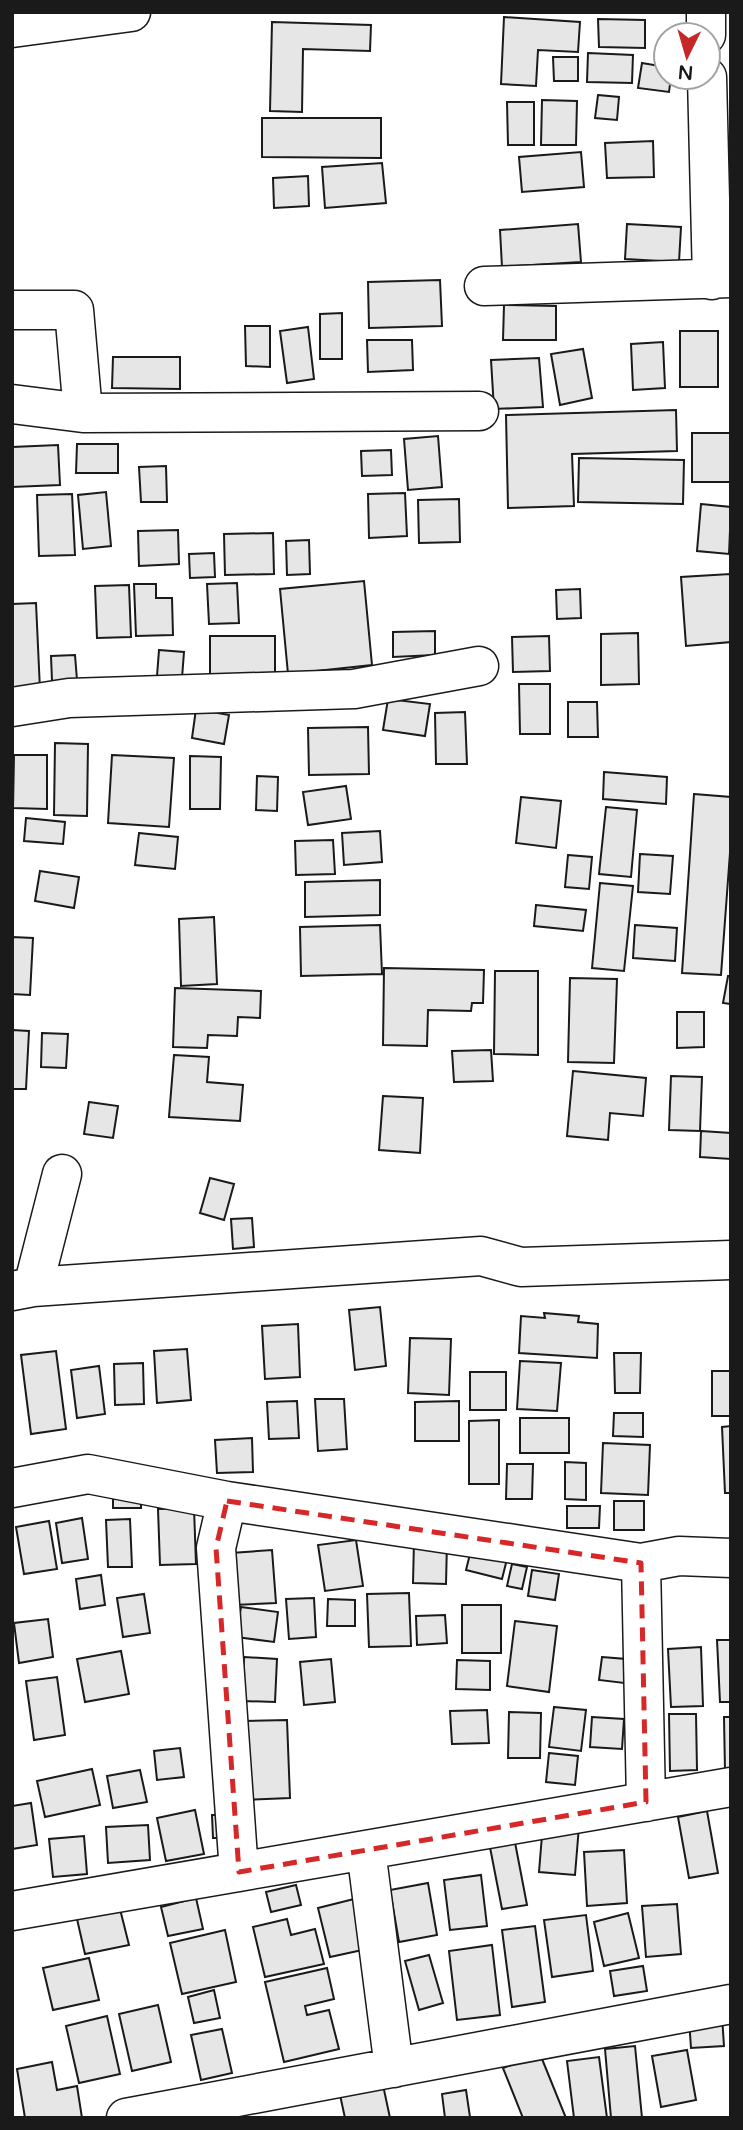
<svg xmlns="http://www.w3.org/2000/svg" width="743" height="2130" font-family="'Varela Round',sans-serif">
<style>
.building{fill:#e6e6e6;stroke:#1a1a1a;stroke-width:2}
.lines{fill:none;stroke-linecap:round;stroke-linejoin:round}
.minor-casing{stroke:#1a1a1a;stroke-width:41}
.minor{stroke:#fff;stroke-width:38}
.marked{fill:none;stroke:#d62828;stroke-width:5;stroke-dasharray:14 9;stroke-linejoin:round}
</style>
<rect width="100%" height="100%" fill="#fff"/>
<path class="building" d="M504 17 580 22 578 52 538 50 536 86 501 84Z
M598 19 645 20V48L599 47Z
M272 22 371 25 370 51 303 49 302 112 270 111Z
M588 53 633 55 632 83 587 82Z
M553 57H578V81H554Z
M642 63 666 67V77H671L669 92 638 88Z
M598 95 619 97 617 120 595 118Z
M542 100 577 101 576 145H541Z
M507 102H534V145H508Z
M262 118H381V158L262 157Z
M653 141 654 177 607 178 605 143Z
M581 152 584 187 522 192 519 157Z
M382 163 386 203 325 208 322 167Z
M308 176 309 206 274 208 273 178Z
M578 224 581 262 502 267 500 230Z
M627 224 681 227 679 262 625 259Z
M440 280 442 326 369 328 368 282Z
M504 305 556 306V340H503Z
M342 313V359H320V314Z
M245 326H270V367L246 366Z
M308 327 314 379 287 383 280 331Z
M680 331H718V387H680Z
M367 340H412L413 370 368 372Z
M663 342 665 388 633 390 631 344Z
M583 349 592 398 560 405 551 354Z
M113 357H180V389L112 388Z
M539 358 543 407 494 409 491 360Z
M676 410 677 451 572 454 574 506 508 508 506 415Z
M692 433H731V482H692Z
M438 436 442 487 408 490 404 439Z
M77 444H118V473H76Z
M58 445 60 485 12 487V447Z
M391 450 392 475 362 476 361 451Z
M579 458 684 460 683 504 578 502Z
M166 466 167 502H141L139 467Z
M106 492 111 546 83 549 78 495Z
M405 493 407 536 369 538 368 494Z
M72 494 75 555 39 556 37 495Z
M459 499 460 542 419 543 418 500Z
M701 504 731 507 729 554 697 551Z
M178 530 179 564 139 566 138 531Z
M273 533 274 574 225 575 224 534Z
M309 540 310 574 287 575 286 541Z
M214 553 215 577 190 578 189 554Z
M730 574 731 642 686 646 681 577Z
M364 581 372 665 288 674 280 589Z
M237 583 239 623 209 624 207 584Z
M134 584H156V598H172L173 635 136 636Z
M129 585 131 637 97 638 95 586Z
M580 589 581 618 557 619 556 590Z
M36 603 40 690 12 691V604Z
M435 631V655L393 657V632Z
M638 633 639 684 601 685V634Z
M210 636H275V675H210Z
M549 636 550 671 513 672 512 637Z
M159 650 184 652 182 678 157 676Z
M75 655 77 680 52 681 51 656Z
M519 684H550V734H520Z
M388 699 430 704 425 736 383 730Z
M568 702H597L598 737H568Z
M196 709 229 715 224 744 192 738Z
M465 712 467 764H436L435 713Z
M368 727 369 774 309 775 308 728Z
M55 743 88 744 87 816 54 815Z
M14 755H47V809L13 808Z
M112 755 174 758 169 827 108 823Z
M190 756 221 757 220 809H190Z
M604 772 667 777 666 804 603 799Z
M257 776 278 777 277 811 256 810Z
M346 786 351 819 308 825 303 792Z
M694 794 731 797V839L721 975 682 973Z
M521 797 561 801 556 848 516 843Z
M606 807 637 810 631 877 599 874Z
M26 818 65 822 63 844 24 841Z
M380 831 382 862 344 865 342 833Z
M139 833 178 837 175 869 135 865Z
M333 840 335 874 296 875 295 841Z
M640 854 673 856 670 894 638 892Z
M568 855 592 857 589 889 565 887Z
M40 871 79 877 74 908 35 901Z
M380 880V915L305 917V882Z
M600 883 633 886 624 971 592 968Z
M536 905 586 910 583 931 534 926Z
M214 917 217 984 181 986 179 919Z
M380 925 382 974 301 976 300 927Z
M635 925 677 928 675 961 633 958Z
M12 937 33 938 30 995 12 994Z
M384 968 484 970 483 1003H472L471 1011 428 1010 427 1046 383 1045Z
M495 971H538V1055L494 1054Z
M728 976H731V1004L723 1003Z
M570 978 617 979 614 1063 568 1062Z
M175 988 261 991 260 1018 238 1017 237 1036 208 1035 207 1048 173 1047Z
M677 1012H704V1047L677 1048Z
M12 1030 29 1031 26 1089H12Z
M42 1033 68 1034 66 1068 41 1067Z
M491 1050 493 1081 454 1082 452 1051Z
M174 1055 209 1057 207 1082 243 1085 240 1121 169 1117Z
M573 1071 646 1078 643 1116 610 1113 608 1140 567 1136Z
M671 1076 702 1077 700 1131 669 1130Z
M383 1096 423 1098 420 1153 379 1150Z
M89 1102 118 1106 113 1138 84 1134Z
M701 1131 731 1133V1159L700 1157Z
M210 1178 234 1184 224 1220 200 1213Z
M252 1218 254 1247 233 1249 231 1219Z
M380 1307 386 1366 355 1370 349 1310Z
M544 1313 579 1316 578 1322 598 1324 597 1358 519 1353 521 1316 545 1318Z
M298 1324 300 1377 265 1379 262 1326Z
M410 1338 451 1339 449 1395 408 1393Z
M187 1349 191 1400 157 1403 154 1351Z
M56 1351 66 1429 31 1434 21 1355Z
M614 1353H641L640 1393H615Z
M520 1361 561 1363 557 1411 517 1409Z
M143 1363 144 1404 115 1405 114 1364Z
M99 1366 105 1414 77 1418 71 1370Z
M712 1371H731V1416H712Z
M470 1372H506V1410H470Z
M315 1399H344L347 1449 318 1451Z
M297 1401 299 1438 269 1439 267 1402Z
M459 1401V1441H415V1402Z
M614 1413H643V1437L613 1436Z
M520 1418H569V1453H520Z
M499 1420V1484H469V1421Z
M731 1426V1493H725L722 1427Z
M252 1438 253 1472 217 1473 215 1440Z
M603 1443 650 1445 648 1495 601 1493Z
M565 1462 586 1463V1500L565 1499Z
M507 1464H533L532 1499H506Z
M113 1470H141V1508H113Z
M614 1501H644V1530H614Z
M567 1506H600L599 1528H567Z
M194 1508 196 1564 160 1565 158 1509Z
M82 1518 88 1559 62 1563 56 1523Z
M130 1519 132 1567H108L106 1520Z
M49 1521 57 1569 24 1574 16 1527Z
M356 1540 363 1586 325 1591 318 1545Z
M414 1541 447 1542 446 1584 413 1583Z
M472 1546 508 1555 502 1579 466 1570Z
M272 1550 276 1603 234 1605 231 1553Z
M512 1564 527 1567 522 1589 507 1586Z
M532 1570 559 1574 555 1600 528 1596Z
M101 1575 105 1605 80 1609 76 1579Z
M409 1593 411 1646 369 1647 367 1594Z
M144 1594 150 1633 123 1637 117 1598Z
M314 1598 316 1637 289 1639 286 1599Z
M328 1599 355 1600V1626H327Z
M462 1605H501V1653H462Z
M241 1607 278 1612 274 1642 236 1637Z
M445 1615 447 1643 417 1645 416 1616Z
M48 1619 53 1657 19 1663 14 1623Z
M515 1621 557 1626 549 1692 507 1686Z
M717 1640H731V1702H720Z
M701 1647 703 1706 671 1707 668 1649Z
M121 1651 129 1694 85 1702 77 1659Z
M244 1657 277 1659 275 1702 242 1701Z
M602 1657 626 1659 624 1683 599 1680Z
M331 1659 335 1702 304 1705 300 1662Z
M457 1660 490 1661V1690L456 1689Z
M57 1677 65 1735 34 1740 26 1681Z
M554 1707 586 1710 581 1751 549 1747Z
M487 1710 489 1743 452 1744 450 1711Z
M509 1712 541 1713 540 1758H508Z
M669 1714H696L697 1770 670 1771Z
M592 1717 624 1719 622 1749 590 1747Z
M724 1717H731V1770L725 1771Z
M287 1720 290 1798 245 1800 242 1721Z
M180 1748 184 1777 157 1780 154 1751Z
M549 1753 578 1756 575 1785 546 1782Z
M92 1769 100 1805 45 1817 37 1781Z
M140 1770 147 1802 113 1808 107 1776Z
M31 1803 37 1845 12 1849V1806Z
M195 1810 204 1854 166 1861 157 1818Z
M707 1811 718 1873 689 1878 678 1817Z
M212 1815H237V1838H213Z
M543 1823 579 1826 575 1875 539 1872Z
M148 1825 150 1860 108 1863 106 1827Z
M513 1832 527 1905 502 1909 488 1837Z
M84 1836 87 1874 53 1877 49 1839Z
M624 1850 627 1903 587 1906 584 1852Z
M481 1875 487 1926 450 1930 444 1880Z
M428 1883 437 1935 399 1942 390 1890Z
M296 1885 301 1905 271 1912 266 1892Z
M196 1898 203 1929 168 1936 161 1907Z
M354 1899 367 1949 330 1957 318 1908Z
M677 1904 681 1954 646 1957 642 1906Z
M120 1909 129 1945 85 1954 77 1919Z
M628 1913 639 1958 604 1966 594 1922Z
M586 1915 593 1971 552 1977 544 1920Z
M287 1919 291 1935 315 1929 324 1964 265 1977 253 1927Z
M535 1926 545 2002 512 2007 502 1930Z
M225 1930 236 1982 182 1994 170 1943Z
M492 1945 500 2015 457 2020 449 1951Z
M429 1955 443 2003 419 2010 405 1961Z
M89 1958 99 2000 53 2010 43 1968Z
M643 1966 647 1991 614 1996 610 1971Z
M327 1968 334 1999 305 2006 307 2015 329 2010 339 2049 284 2062 265 1982Z
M214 1990 220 2018 194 2023 188 1997Z
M158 2005 171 2062 132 2071 119 2014Z
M107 2016 120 2074 79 2083 66 2026Z
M722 2016 724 2046 691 2048 689 2019Z
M222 2029 232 2073 201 2080 191 2035Z
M635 2046 642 2118H611L605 2049Z
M687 2050 696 2100 661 2107 652 2056Z
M540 2054 566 2118H523L503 2068Z
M599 2057 607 2118H574L567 2061Z
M52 2062 57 2090 77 2086 82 2118H25L17 2069Z
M383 2085 390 2118H345L340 2095Z
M466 2090 470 2117 445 2118 442 2094Z"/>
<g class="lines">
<defs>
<path id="minor" d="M706 12V35
M12 28 131 12
M707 77 712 280
M484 286 731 278
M12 310H74L83 413
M12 404 83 413 479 411
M12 707 69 698 354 689 479 666
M33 1287 62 1174
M12 1291 33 1287 481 1256 521 1267 731 1260
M12 1488 88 1474 227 1501 641 1563 679 1556 731 1558
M227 1501 216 1548 239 1872
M641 1563 646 1802
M366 1850 394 2068
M12 1911 731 1787
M126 2118 731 2004"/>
</defs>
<use href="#minor" class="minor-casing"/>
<use href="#minor" class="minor"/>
</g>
<path class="marked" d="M227 1501 641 1563 646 1802 239 1872 216 1548Z"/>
<rect width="743" height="2130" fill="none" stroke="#1a1a1a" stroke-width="28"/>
<g transform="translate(687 56) rotate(185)"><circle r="33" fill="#ffffff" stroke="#a3a3a3" stroke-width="2"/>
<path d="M0-5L12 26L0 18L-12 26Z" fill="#c62828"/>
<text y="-10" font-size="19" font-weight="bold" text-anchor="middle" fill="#1a1a1a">N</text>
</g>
</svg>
